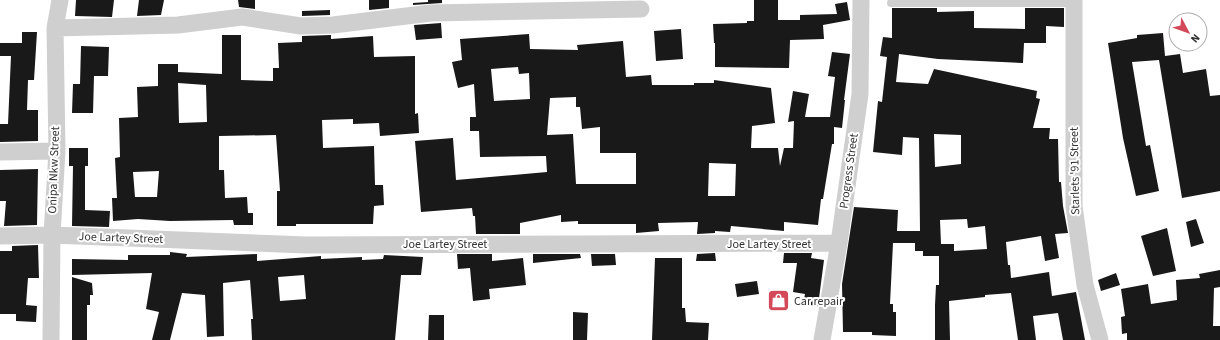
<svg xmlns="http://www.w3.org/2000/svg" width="1220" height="340" font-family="'Source Sans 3',sans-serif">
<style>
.building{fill:#191919;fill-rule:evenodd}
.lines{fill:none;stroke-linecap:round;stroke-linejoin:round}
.lane{stroke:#cfcfcf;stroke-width:8}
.street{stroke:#cfcfcf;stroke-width:17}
.labels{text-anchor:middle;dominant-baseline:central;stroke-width:4;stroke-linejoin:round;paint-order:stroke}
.street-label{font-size:12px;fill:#323232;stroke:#fff}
.poi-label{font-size:12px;fill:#323232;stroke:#fff;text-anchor:start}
</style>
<rect width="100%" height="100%" fill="#fff"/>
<path class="building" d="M76 0H114L112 17 75 16Z
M139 0H164L161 15 137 16Z
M238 0H255V9L239 7Z
M369 0H389V8L369 10Z
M428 0H442V3L413 5V3L428 2Z
M754 0H778V20H800V15L837 14 835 4 847 2 850 20 823 25 824 39 790 40 789 68 715 67V43H714L713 24 747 23V21H754Z
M892 8H937V12L974 11V28L1025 29V8H1064V27L1046 26V43H1024L1023 63 938 59 899 54 896 82 928 84 934 69 1037 91 1036 98 1040 99 1033 128H1050L1049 139H1058L1059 182H1061L1063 206 1068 233 1055 234 1059 258 1045 261 1041 236 1006 242 1008 265H1010L1011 278 1049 272 1052 296 1076 292 1085 340H1063L1058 313 1033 316 1036 340H1018L1011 293 985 295V297L949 301 950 340H935V305L936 285H939V256H923V251H915V243H893L890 304H893V312H896V336L872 335V332H843L842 284 854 207 898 210 897 231H920L919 138 903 137 902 155 873 152 878 101 882 102 887 57 880 56 883 37 892 38ZM934 134 961 135V164L935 167ZM967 219 968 228 985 226 987 249 954 251V244H941L940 220Z
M330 10V15L302 16V11Z
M441 23 442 38 416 40 414 25Z
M681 29 683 59 656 61 654 31Z
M22 32H37L34 80H28L27 110H38V141L0 142V124H8L11 56H0V43H22Z
M1163 33 1165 56 1180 54 1183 73 1206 69 1210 96 1220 95V191L1182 198 1159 60 1132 62 1146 146 1150 145 1159 191 1136 196 1123 138 1108 43 1137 38V35Z
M529 34 530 49 578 50 577 45 623 41 626 77 651 75 652 85H694V83H714V80L771 88 775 123 752 126 751 148H778L780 166 784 148H793L794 121 788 122 793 91 809 94 805 117H830L835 77 828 76 832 52 850 54 844 100H845L842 128 834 127V144H832L823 199H821L818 225 784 222V231L731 226 730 232 715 231V233L697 234 698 222 658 223 659 231 636 233V224H578V221L561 222V215L520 223V234H476L475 216H473L472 208 421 212 415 141 453 138 456 180 547 172 546 156 480 157 479 131H470V117H476L474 84 458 88 452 62 462 60 460 39ZM518 67 519 74 529 73 530 99 494 101 491 69ZM576 97V107H580L582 129 600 127V153H636V184H576L573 134 547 135 550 98ZM709 163 736 164 735 196H708Z
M222 35H241V80L273 81V68H279L278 43 302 42V36L331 35V39L373 36 374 57 415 56V114L418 113 419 133 380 136 379 123 353 124V119L322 120 323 148 374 146 375 185H383L384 205 374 206 373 224H296V226H277V191H280L276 135 219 136V170H224L225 198 247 197 248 213H253V225H234L233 220 170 221 138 219 113 221 112 198H117L115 158 120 157 119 118 138 117 137 87 158 86V64H178V72L222 74ZM178 83 206 85 207 122 179 123ZM159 171 157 197H135L133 172Z
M81 46 109 47 108 76H94L93 113H72L73 84H80Z
M69 148H88V166H85V210L110 211 109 227 72 226 73 166H69Z
M38 169 37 225 4 226 6 201H0V170Z
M1196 219 1204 243 1191 247 1186 222Z
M1167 228 1176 271 1153 276 1141 236Z
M38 245 39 278H28L26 305 37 306 36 322 16 321V314H0V251H12V246Z
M170 252 187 254 186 257 257 254V261L321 256V259L362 257V260L383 259 384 255 423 257 421 275H401L395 340H252L251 319H253L250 280 223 283 224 336 207 337 205 295 182 293 170 340H152L159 312 146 309 152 273 72 275V259L128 260V255H170ZM304 275 306 299 280 301 278 277Z
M715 253 716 261H696L697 254Z
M784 253H812L811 258 824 260 818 306 803 304 805 294 793 292 797 263H783Z
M457 254H492V261L523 258 526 285 489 289 490 299 473 301 470 268 458 269Z
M533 254H580L581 258 533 263Z
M591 254H615L616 265 592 266Z
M655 258H682V308H685L686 322 709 323 708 340H652Z
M1220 270V287L1214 288 1213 326H1220V340H1127V333L1122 334 1121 317 1125 316 1121 289 1148 284 1151 304 1177 300 1176 280 1200 278 1199 274Z
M1116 273 1120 285 1101 291 1098 280Z
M72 277 92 283 93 295H90V305H87V340H72Z
M757 281 759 294 737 297 735 284Z
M573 312 588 313 587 340H573Z
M429 315H444V340H428Z"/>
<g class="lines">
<path class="lane" d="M891 3H1074"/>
<path class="street" d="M1074 0V206L1085 285 1100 340
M55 28 178 25 242 17 301 26 333 25 431 13 641 9
M0 152 57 151
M0 236 52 235 306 245 839 243
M51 340 52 235 57 151 55 28 60 0
M822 340 839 243 860 94 861 0"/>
</g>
<defs>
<symbol id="shop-square" viewBox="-11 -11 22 22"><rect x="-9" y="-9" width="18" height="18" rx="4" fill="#d4495a" stroke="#fff"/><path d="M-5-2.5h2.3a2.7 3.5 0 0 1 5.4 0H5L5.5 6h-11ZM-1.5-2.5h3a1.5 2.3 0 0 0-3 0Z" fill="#fff"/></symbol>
</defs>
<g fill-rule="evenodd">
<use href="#shop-square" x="766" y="288" width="25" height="25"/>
</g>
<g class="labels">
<g class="street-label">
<text transform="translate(54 170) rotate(-88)">Onipa Nkw Street</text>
<text transform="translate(849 171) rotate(-82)">Progress Street</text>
<text transform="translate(1075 171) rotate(-91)">Starlets '91 Street</text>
<text transform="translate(121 238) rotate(2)">Joe Lartey Street</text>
<text x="445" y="244">Joe Lartey Street</text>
<text x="769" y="244">Joe Lartey Street</text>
</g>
<g class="poi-label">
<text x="794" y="301">Car repair</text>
</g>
</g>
<g transform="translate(1188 32) rotate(131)"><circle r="19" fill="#ffffff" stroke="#adadad"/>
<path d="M0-3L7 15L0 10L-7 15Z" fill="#d4495a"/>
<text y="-6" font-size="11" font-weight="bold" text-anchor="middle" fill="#323232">N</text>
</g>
</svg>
